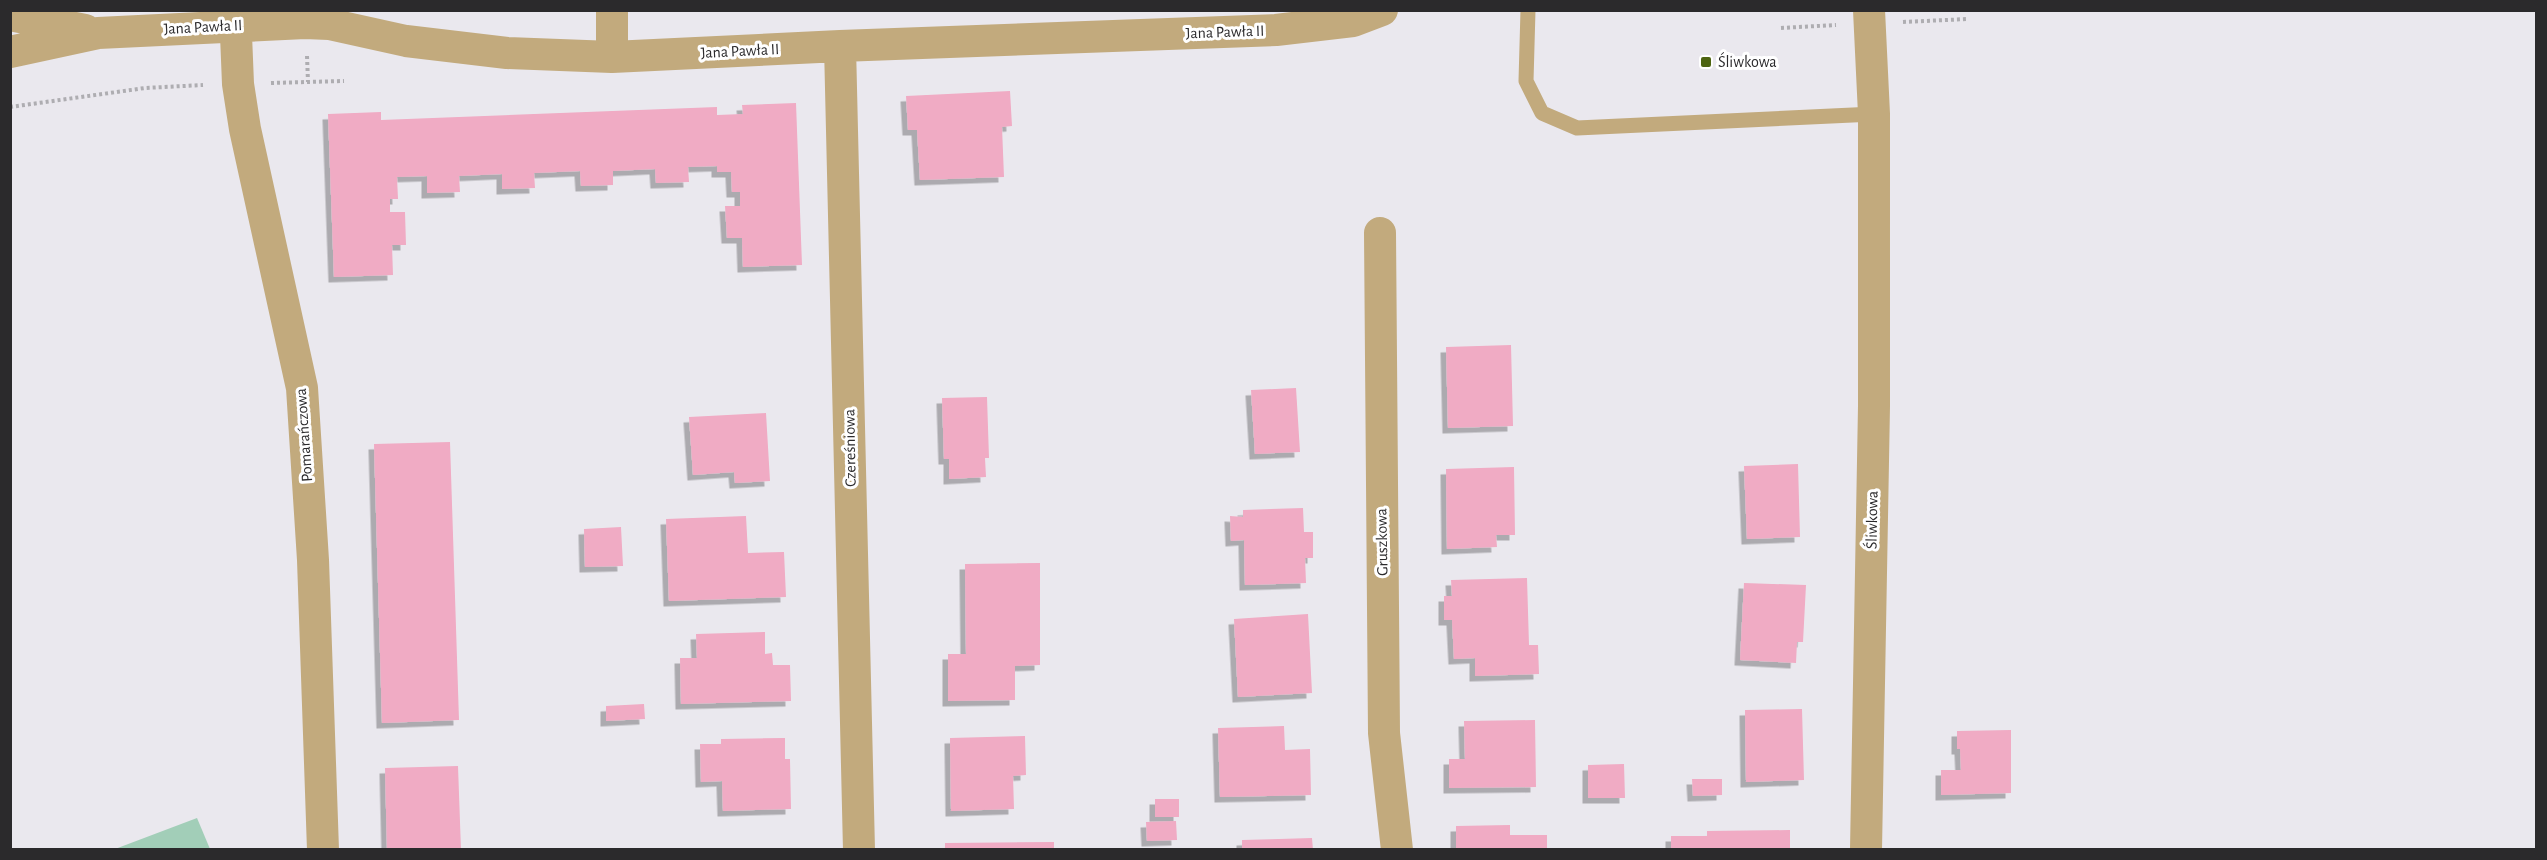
<svg xmlns="http://www.w3.org/2000/svg" width="2547" height="860" font-family="'Alegreya Sans',sans-serif">
<style>
.green{fill:#a2ceb8}
.building{fill:#f0abc4;filter:url(#shadow)}
.lines{fill:none;stroke-linecap:round;stroke-linejoin:round}
.path{stroke:#aeadb1;stroke-width:4;stroke-dasharray:3 3;stroke-linecap:butt}
.service{stroke:#c2aa7d;stroke-width:15}
.minor{stroke:#c2aa7d;stroke-width:32}
.poi-dot{fill:#4d6411;stroke:#fff;stroke-width:2}
.labels{text-anchor:middle;dominant-baseline:central;stroke-width:6;stroke-linejoin:round;paint-order:stroke}
.street-label{font-size:16px;fill:#2b2a2c;stroke:#fff}
.poi-label{font-size:16px;fill:#2b2a2c;stroke:#fff;text-anchor:start}
</style>
<defs>
<filter id="shadow"><feDropShadow dx="-5.5" dy="5.5" stdDeviation="0" flood-color="#0004"/></filter>
</defs>
<rect width="100%" height="100%" fill="#eae8ee"/>
<path class="green" d="M197 818 210 849H115Z"/>
<path class="building" d="M1010 91 1012 126 1002 127 1004 177 920 180 917 130H908L906 96Z
M796 103 802 265 743 267 742 238H727L725 206H740V192H732L731 172H717V166L688 167 689 182 656 183 655 169 613 171V185L581 186 580 171 534 173 535 188 502 189V174L459 176 460 192 427 193V176L397 177 398 199H390V212H405L406 245H392L393 275 334 277 328 114 381 112V120L717 107V115L743 114 742 105Z
M1511 345 1513 426 1448 428 1446 347Z
M1296 388 1300 452 1255 454 1251 390Z
M987 397 989 458H985L986 477 949 479V459H944L942 398Z
M766 413 770 481 735 483 734 472 693 475 689 417Z
M450 442 459 720 382 723 374 444Z
M1798 464 1800 537 1747 539 1744 466Z
M1514 467 1515 535H1496L1497 547 1447 549 1446 469Z
M1303 508 1304 532H1313V558H1305L1306 583 1245 585 1244 540 1231 541 1230 516 1243 517V510Z
M746 516 748 553 784 552 786 597 669 601 666 519Z
M621 527 623 566 585 567 584 529Z
M1040 563V665L1015 666V700L948 701V654H966L965 564Z
M1527 578 1529 645H1538L1539 674 1475 676V658L1454 659 1452 620H1444V596H1452L1451 580Z
M1744 583 1806 585 1803 642H1797L1796 663 1740 660Z
M1308 614 1312 693 1238 697 1234 619Z
M765 632V654L772 653 773 665H790L791 701 681 704 680 658H697L696 634Z
M644 704 645 719 606 721V706Z
M1802 709 1804 780 1746 782 1745 710Z
M1535 720 1536 787 1449 788V759H1465L1464 721Z
M1284 726 1285 750 1310 749 1311 795 1220 797 1218 728Z
M2011 730V793L1941 795V770H1961L1960 749H1957V731Z
M1025 736 1026 775 1013 776 1014 809 951 811 950 738Z
M785 738V759H790L791 809 723 811 722 781 701 782 700 744H721V739Z
M1624 764 1625 798H1588V765Z
M458 766 461 850H387L385 768Z
M1692 779H1722V795L1693 796Z
M1155 799H1179V817H1155Z
M1176 821 1177 840 1147 841 1146 822Z
M1510 825V835H1547V850H1456V826Z
M1790 830V850H1671V836H1707V831Z
M1312 838 1313 850H1242V840Z
M1054 842V850H945V843Z"/>
<g class="lines">
<path class="path" d="M1903 22 1968 19
M1781 28 1836 25
M307 56 308 82
M271 83 344 81
M10 107 145 88 203 85"/>
<path class="service" d="M1528 10 1526 81 1542 113 1577 128 1874 114"/>
<path class="minor" d="M235 10 238 84 245 129 302 388 313 560 323 850
M612 10V57
M10 15 85 30
M840 46 859 850
M10 52 98 33 305 23 329 24 406 41 507 53 612 57 840 46 1276 30 1353 21 1382 10
M1380 233 1384 733 1397 850
M1866 850 1874 406V114L1869 10"/>
</g>
<rect class="poi-dot" x="1700" y="56" width="12" height="12" rx="3"/>
<g class="labels">
<g class="street-label">
<text transform="translate(203 27) rotate(-3)">Jana Pawła II</text>
<text transform="translate(1225 32) rotate(-2)">Jana Pawła II</text>
<text transform="translate(740 51) rotate(-3)">Jana Pawła II</text>
<text transform="translate(304 435) rotate(-94)">Pomarańczowa</text>
<text transform="translate(850 448) rotate(-91)">Czereśniowa</text>
<text transform="translate(1872 520) rotate(-89)">Śliwkowa</text>
<text transform="translate(1382 542) rotate(-91)">Gruszkowa</text>
</g>
<g class="poi-label">
<text x="1718" y="62">Śliwkowa</text>
</g>
</g>
<rect width="2547" height="860" fill="none" stroke="#2b2a2c" stroke-width="24"/>
</svg>
